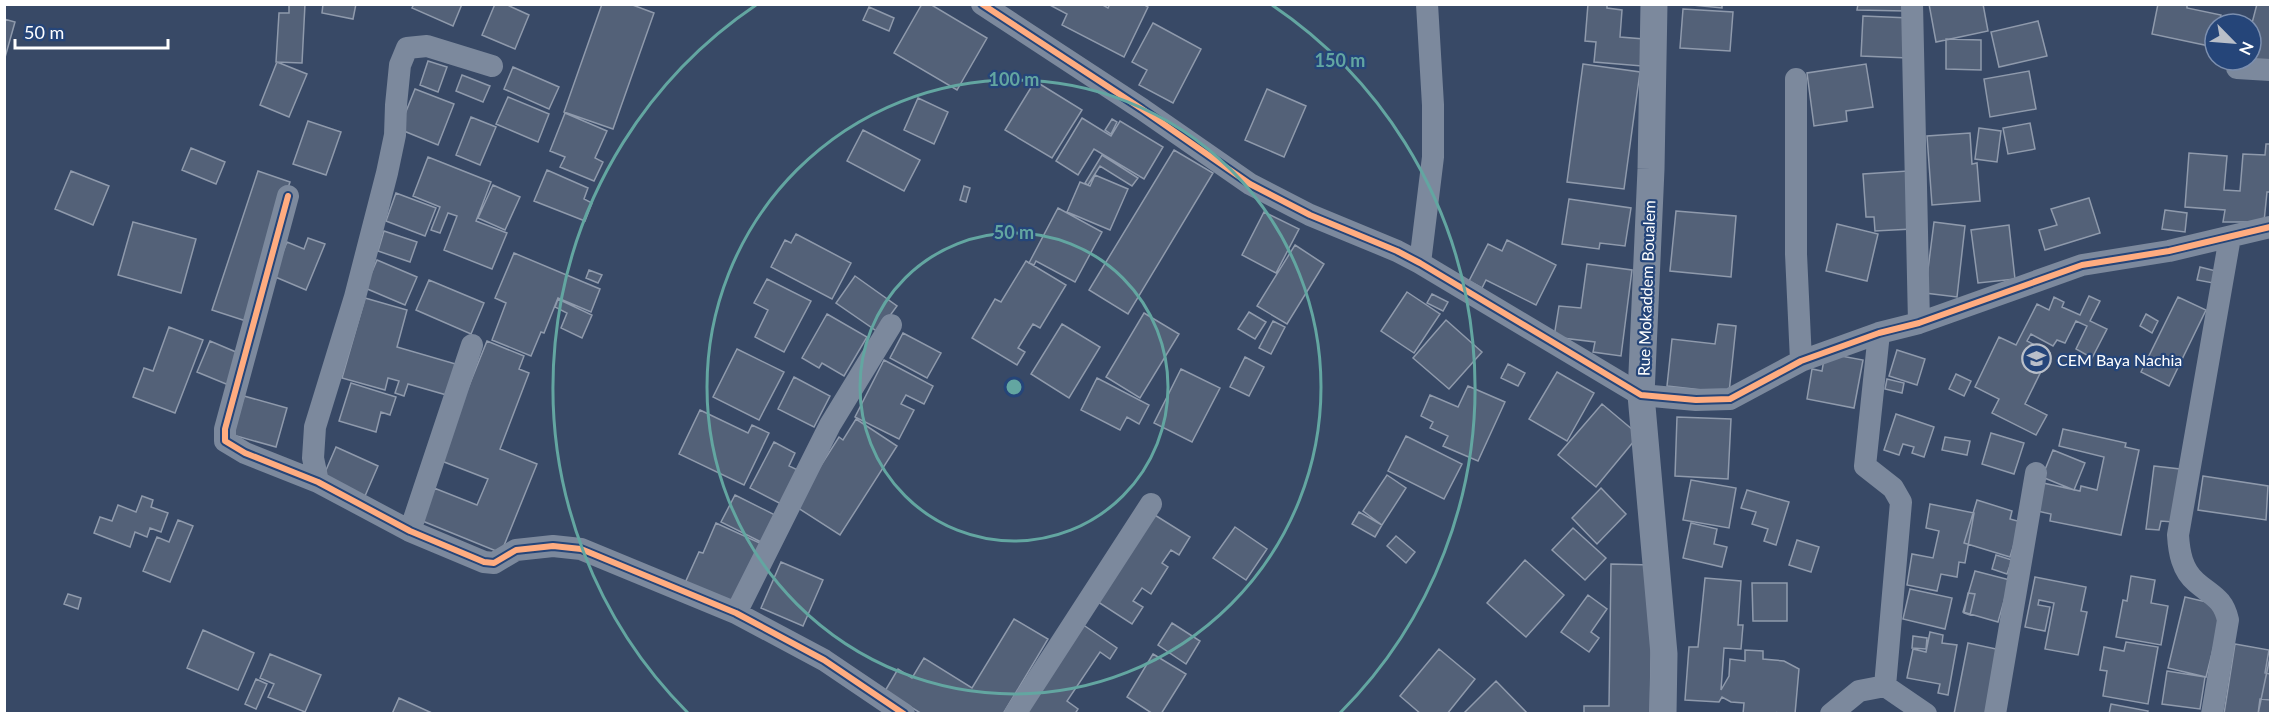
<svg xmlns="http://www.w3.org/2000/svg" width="2275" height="718" font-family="Lato,sans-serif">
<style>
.building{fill:#536178;stroke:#8f9aac;stroke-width:1.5}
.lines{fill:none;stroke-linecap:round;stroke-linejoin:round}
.minor{stroke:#7c899d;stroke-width:22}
.tertiary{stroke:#7c899d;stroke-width:27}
.cycleway-casing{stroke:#254579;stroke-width:10}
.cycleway{stroke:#ffac80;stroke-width:6}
.ring{fill:none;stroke:#63a6a1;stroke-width:3}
.labels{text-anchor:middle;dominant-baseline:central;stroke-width:4.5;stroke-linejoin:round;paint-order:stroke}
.street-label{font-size:16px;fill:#fff;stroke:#254579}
.poi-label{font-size:16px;fill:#fff;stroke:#254579;text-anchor:start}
.centre{fill:#63a6a1;stroke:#254579;stroke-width:3}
.ring-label{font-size:18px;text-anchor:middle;font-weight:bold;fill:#63a6a1;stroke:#254579;stroke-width:4.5;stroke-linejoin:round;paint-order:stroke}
</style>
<rect width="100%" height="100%" fill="#384966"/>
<path class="building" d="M289 4H305L302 63 276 62 279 13H289Z
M323 4H356L353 19 322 13Z
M414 4H462L453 26 412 8Z
M495 4H505L529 15 515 49 482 35Z
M602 4H630L654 13 613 129 564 112Z
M922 4H930L987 38 957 90 894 53Z
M1048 4H1101L1108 8 1110 4H1143L1148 7 1124 57 1062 25 1067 14Z
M1588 4H1607V8L1622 10 1620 37 1644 39 1642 66 1594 62 1596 42 1585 41Z
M1682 4H1722V8Z
M1858 4H1905V11L1857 10Z
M1929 4H1983L1988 31 1936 42Z
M2158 4H2187V8L2221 15 2219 24H2215L2214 47 2152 34Z
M2257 4H2270V64L2251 59V27Z
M869 7 894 18 889 31 863 20Z
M1683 9 1733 12 1730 51 1680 48Z
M1863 16 1910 18 1908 58 1861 56Z
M4 19 15 22 4 61Z
M2038 21 2047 56 1999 67 1991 32Z
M1153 23 1201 49 1173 103 1139 85 1147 70 1132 62Z
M1946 39 1981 40V70L1946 69Z
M428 61 447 67 438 92 420 85Z
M277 62 307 74 289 117 260 105Z
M1583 64 1640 72 1624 189 1567 182Z
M1866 64 1873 107 1846 111 1847 121 1814 126 1807 73Z
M513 67 559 87 549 109 504 89Z
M2029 71 2036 109 1990 117 1984 79Z
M462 75 490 86 483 102 456 91Z
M1035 81 1082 110 1052 158 1005 130Z
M415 89 454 104 438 145 399 129Z
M1267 89 1306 106 1284 157 1245 140Z
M508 97 549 114 538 142 496 124Z
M918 98 948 112 934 144 904 130Z
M565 113 607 131 595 158 603 162 594 181 560 167 565 157 550 151Z
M471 117 496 127 480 165 456 155Z
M1082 118 1111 136 1120 121 1163 147 1144 179 1094 149 1078 175 1056 161Z
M1112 119 1117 122 1111 134 1105 130Z
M308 121 341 132 326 175 293 164Z
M2030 123 2035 149 2008 154 2003 128Z
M1979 128 2001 131 1997 162 1975 159Z
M863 130 920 160 904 191 847 161Z
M1970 133 1972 164 1977 163 1980 201 1932 205 1927 136Z
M2266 144H2270V192H2267L2264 222H2223L2225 210 2185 207 2189 153 2227 156 2224 190 2240 191 2243 154 2265 155Z
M191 148 225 162 216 184 182 170Z
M1174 150 1213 173 1128 314 1089 290Z
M1102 155 1138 178 1132 186 1100 166 1088 185 1085 183Z
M428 157 491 182 476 221 507 233 492 269 444 250 457 216 448 213 440 233 431 230 440 207 413 196Z
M547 170 588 188 584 199 592 203 585 221 534 201Z
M71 171 109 186 93 225 55 209Z
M258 171 290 182 255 285 249 322 212 310Z
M1908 171 1912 229 1875 231 1874 217H1866L1863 174Z
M1095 175 1128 189 1110 230 1067 212 1080 182 1090 186Z
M493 185 520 197 505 230 478 218Z
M964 186 970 188 966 202 960 200Z
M396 193 436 208 425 236 386 221Z
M2089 198 2100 233 2045 250 2039 230 2057 225 2051 209Z
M1569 199 1631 208 1625 246 1600 243 1599 249 1562 244Z
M1058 208 1102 232 1075 282 1036 261 1034 265 1029 263Z
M2165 210 2187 213 2185 232 2162 229Z
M1676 211 1736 216 1731 277 1670 271Z
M1264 212 1299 229 1276 273 1242 255Z
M133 222 196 239 181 293 118 275Z
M1934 222 1965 226 1957 297 1925 293Z
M1837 224 1878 234 1867 281 1826 271Z
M2009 225 2015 279 1978 283 1971 230Z
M384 231 417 242 410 262 378 251Z
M796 234 851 263 832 299 771 267 785 240 791 243Z
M308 238 325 244 306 290 273 276 287 242 304 249Z
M1507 240 1556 265 1536 305 1486 280 1482 288 1469 281 1488 244 1502 251Z
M1295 245 1324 264 1287 324 1257 306Z
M514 253 600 289 591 312 558 298 544 333 541 332 531 356 492 340 506 303 495 298Z
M377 260 417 277 405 305 365 288Z
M1026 261 1066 285 1040 328 1033 324 1018 348 1025 352 1017 365 972 338 995 299 1001 302Z
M1587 264 1632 270 1621 356 1593 352 1595 342 1554 337 1559 306 1581 308Z
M2200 267 2216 271 2213 283 2197 280Z
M589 270 602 275 598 283 586 278Z
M855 276 897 306 878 332 836 303Z
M767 279 811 301 784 352 755 337 768 310 754 303Z
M429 280 484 303 471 334 416 310Z
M1407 292 1440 314 1414 353 1381 331Z
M1432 294 1448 302 1443 311 1427 303Z
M2089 296 2100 301 2090 321 2107 329 2092 358 2076 349 2087 326 2076 321 2065 343 2057 340 2053 346 2031 334 2027 341 2050 353 2025 404 2047 415 2036 435 1992 413 1999 399 1975 387 1999 337 2016 345 2037 304 2049 310 2054 297 2064 302 2062 307 2080 315Z
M2178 297 2206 310 2169 386 2141 372Z
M365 298 407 310 397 347 459 365 450 396 408 384 404 396 395 393 399 381 388 378 385 390 342 378Z
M558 299 592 315 582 338 561 328 567 313 555 307Z
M1249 312 1266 322 1255 339 1238 329Z
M1144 313 1179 334 1140 398 1106 377Z
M827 314 867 337 844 376 822 363 819 368 802 358Z
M2146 314 2158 321 2152 333 2140 326Z
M1446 320 1482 352 1449 389 1413 358Z
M1273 321 1285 327 1271 354 1259 348Z
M1062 324 1100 347 1069 398 1031 374Z
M1718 324 1736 326 1729 393 1667 386 1672 339 1715 344Z
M169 327 203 340 175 413 133 397 144 368 153 371Z
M903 333 941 353 927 378 890 358Z
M210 341 243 355 231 386 197 372Z
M487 341 524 356 519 369 529 373 500 449 537 464 501 553 420 520 434 488 477 505 488 479 439 460Z
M737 349 784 372 759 420 713 397Z
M1897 350 1925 359 1917 385 1889 376Z
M1825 353 1863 360 1854 408 1807 399 1812 369 1822 371Z
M1245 357 1264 367 1249 396 1230 387Z
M884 360 933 386 924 404 906 395 901 404 914 410 899 439 855 417Z
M1508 364 1525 373 1518 386 1501 378Z
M1181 369 1220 388 1192 442 1154 423Z
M1557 372 1594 393 1567 441 1529 419Z
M1956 374 1971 381 1964 396 1949 389Z
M794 377 830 396 814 427 778 409Z
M1097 378 1149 405 1139 424 1127 417 1120 430 1081 410Z
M1887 379 1904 383 1902 393 1885 389Z
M351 383 396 397 390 415 381 412 376 432 339 421Z
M1468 386 1505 402 1478 461 1443 446 1448 436 1430 428 1433 422 1421 416 1430 395 1458 407Z
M244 396 287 408 276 447 233 435Z
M1602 404 1639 435 1596 487 1558 455Z
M700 410 748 433 752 425 769 433 744 485 679 454Z
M1896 414 1934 427 1924 457 1912 453 1914 447 1903 444 1899 455 1884 450Z
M1677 417 1731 419 1728 479 1675 476Z
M856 419 897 446 840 535 795 506 839 437 843 440Z
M2063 429 2126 443 2125 447 2139 450 2121 535 2050 521 2051 514 2037 511 2043 483 2080 491 2081 486 2097 490 2104 457 2059 446Z
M1991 433 2024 443 2014 474 1982 464Z
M1406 436 1462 464 1444 499 1388 471Z
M1945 437 1970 441 1967 455 1942 450Z
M774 442 795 453 789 466 800 471 783 505 750 488Z
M336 447 378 466 365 496 323 477Z
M2053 450 2085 463 2074 490 2042 477Z
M2154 466 2180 469 2173 522 2161 521 2159 530 2146 529Z
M1387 475 1406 488 1382 525 1363 511Z
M2203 476 2268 486 2266 520 2198 510Z
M1691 480 1736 488 1729 528 1683 520Z
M1601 488 1626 514 1597 544 1572 518Z
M1747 490 1789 502 1776 545 1764 541 1768 529 1752 524 1756 512 1741 508Z
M735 495 777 516 763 543 721 522Z
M142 496 153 500 151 507 168 513 161 532 150 528 147 537 135 532 130 547 94 533 100 517 112 521 118 505 136 512Z
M1977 500 2012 511 2010 519 2021 522 2010 557 1964 543Z
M1930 504 1974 513 1965 563 1959 562 1957 577 1941 574 1937 591 1907 585 1912 554 1933 558 1939 531 1926 528Z
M1150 512 1190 537 1179 555 1171 550 1162 563 1168 567 1151 594 1142 588 1133 601 1143 607 1132 624 1095 600Z
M1359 512 1382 525 1375 537 1352 524Z
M178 520 193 526 170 582 143 571 157 537 169 542Z
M716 523 762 544 734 606 685 583 699 552 703 553Z
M1691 523 1717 529 1714 544 1727 547 1722 567 1683 558Z
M1235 527 1267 549 1246 580 1213 558Z
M1573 528 1606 558 1585 580 1552 550Z
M1396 536 1415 552 1406 563 1387 546Z
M1797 540 1819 547 1811 572 1789 565Z
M1996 555 2012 560 2007 574 1992 569Z
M1525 560 1564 595 1526 637 1487 603Z
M781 562 823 580 803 626 761 608Z
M1611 564 1653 565 1650 714H1584V706H1609Z
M1975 571 2010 580 1998 622 1963 612Z
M2131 576 2155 580 2151 603 2168 606 2161 645 2116 637 2123 600 2127 601Z
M2035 577 2086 587 2081 611 2087 612 2078 655 2045 649 2054 603 2039 600 2038 605 2050 607 2045 631 2025 627Z
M1705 578 1741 581 1738 625H1743L1741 649 1724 648 1721 690 1729 676 1730 659 1745 661V650L1763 651V659L1784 661 1799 669 1795 714H1777V712L1776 714H1743L1744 703 1731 702 1722 697 1719 702 1685 700 1689 647H1698Z
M1752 583H1787V621H1753Z
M1910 589 1952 598 1945 629 1903 619Z
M1968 593 1975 594 1970 615 1964 613Z
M68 594 81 598 78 609 64 604Z
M1588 595 1607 609 1591 632 1599 638 1589 652 1561 632Z
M2185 597 2224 606 2206 677 2168 668Z
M1014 619 1048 639 1003 714H922L885 691 898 669 912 678 924 658 972 688Z
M1079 622 1117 648 1110 659 1100 652 1067 701 1078 709 1075 714H1019Z
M1172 623 1200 641 1186 664 1158 645Z
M203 630 254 653 238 690 187 668Z
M1930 632 1943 635 1942 643 1957 645 1948 695 1938 693 1940 684 1907 678 1913 649 1926 652Z
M1913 636 1927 638 1926 649 1912 648Z
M2126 642 2158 647 2148 704 2103 696 2107 671 2100 670 2104 647 2124 651Z
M1968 643 2001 650 1988 714H1954Z
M2235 644 2269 650 2265 673 2270 674V700L2260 699 2258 714H2224Z
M1439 649 1475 679 1447 714H1421L1400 696Z
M270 654 321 675 305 712 268 697 274 684 260 678Z
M1153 654 1186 674 1161 714H1153L1127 697Z
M2270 657V714H2258Z
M2167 671 2205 677 2200 709 2162 704Z
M256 679 267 684 256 709 245 704Z
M1496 681 1528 714H1463Z
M399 698 432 713V714H392Z
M2111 704 2148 711 2147 714H2109Z"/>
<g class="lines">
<path class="minor" d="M982 4 1142 109 1250 184 1310 215 1397 251 1420 263 1641 395 1696 400 1730 399 1801 361 1879 333 1919 323 2082 265 2169 251 2270 227
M1912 4 1919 323
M2237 68 2270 70
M1796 79V254L1801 361
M288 196 225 429V441L245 453 318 482 410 531 484 562 494 563 516 550 553 546 581 549 736 613 824 660 904 714
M1420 263 1433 157V105L1427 4
M1879 333 1865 466 1893 488 1901 502 1885 686
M318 482 313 458 315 427 355 297 387 173 395 135 396 105 400 65 407 48 427 46 492 66
M410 531 472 345
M736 613 830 425 891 325
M1015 714 1151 504
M1831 714 1859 691 1885 686 1926 714
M1995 714 2036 473
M2212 714 2228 620C2223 598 2212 596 2196 582 2182 570 2179 552 2178 535L2230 237"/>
<path class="tertiary" d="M1654 4 1651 169 1641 395 1664 654 1663 714"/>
<defs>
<path id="cycleway" d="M982 4 1142 109 1250 184 1310 215 1397 251 1420 263 1641 395 1696 400 1730 399 1801 361 1879 333 1919 323 2082 265 2169 251 2270 227
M288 196 225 429V441L245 453 318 482 410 531 484 562 494 563 516 550 553 546 581 549 736 613 824 660 904 714"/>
</defs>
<use href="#cycleway" class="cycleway-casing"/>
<use href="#cycleway" class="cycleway"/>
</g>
<g class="ring">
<circle cx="1014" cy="387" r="154"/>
<circle cx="1014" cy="387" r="307"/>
<path d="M688 713A461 461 0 0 1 756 5M1272 5A461 461 0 0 1 1340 713"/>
</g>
<defs>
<symbol id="school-ring" viewBox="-11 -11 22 22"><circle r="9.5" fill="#254579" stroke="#b9bfc9" stroke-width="1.5"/><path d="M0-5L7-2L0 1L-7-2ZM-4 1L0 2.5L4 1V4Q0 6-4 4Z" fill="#b9bfc9"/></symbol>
</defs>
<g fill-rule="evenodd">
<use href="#school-ring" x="2020" y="342" width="33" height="33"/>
</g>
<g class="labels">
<g class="street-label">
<text transform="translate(1646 288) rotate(-88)">Rue Mokaddem Boualem</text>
</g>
<g class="poi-label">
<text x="2057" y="359">CEM Baya Nachia</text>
</g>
</g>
<circle cx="1014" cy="387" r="9" class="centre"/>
<g class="ring-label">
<text x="1340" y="67">150 m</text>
<text x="1014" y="86">100 m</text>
<text x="1014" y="239">50 m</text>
</g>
<rect width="2275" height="718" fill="none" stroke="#ffffff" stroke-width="12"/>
<g transform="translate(2233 42) rotate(115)"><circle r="28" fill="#254579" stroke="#7c8faf" stroke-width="1.5"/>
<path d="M0-4.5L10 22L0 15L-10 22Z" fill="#b9bfc9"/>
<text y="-9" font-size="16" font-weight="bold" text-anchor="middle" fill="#ffffff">N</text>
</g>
<path d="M15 39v9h153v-9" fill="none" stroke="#ffffff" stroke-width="3"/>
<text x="24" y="39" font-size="18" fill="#ffffff" stroke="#254579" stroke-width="4.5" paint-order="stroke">50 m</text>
</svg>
